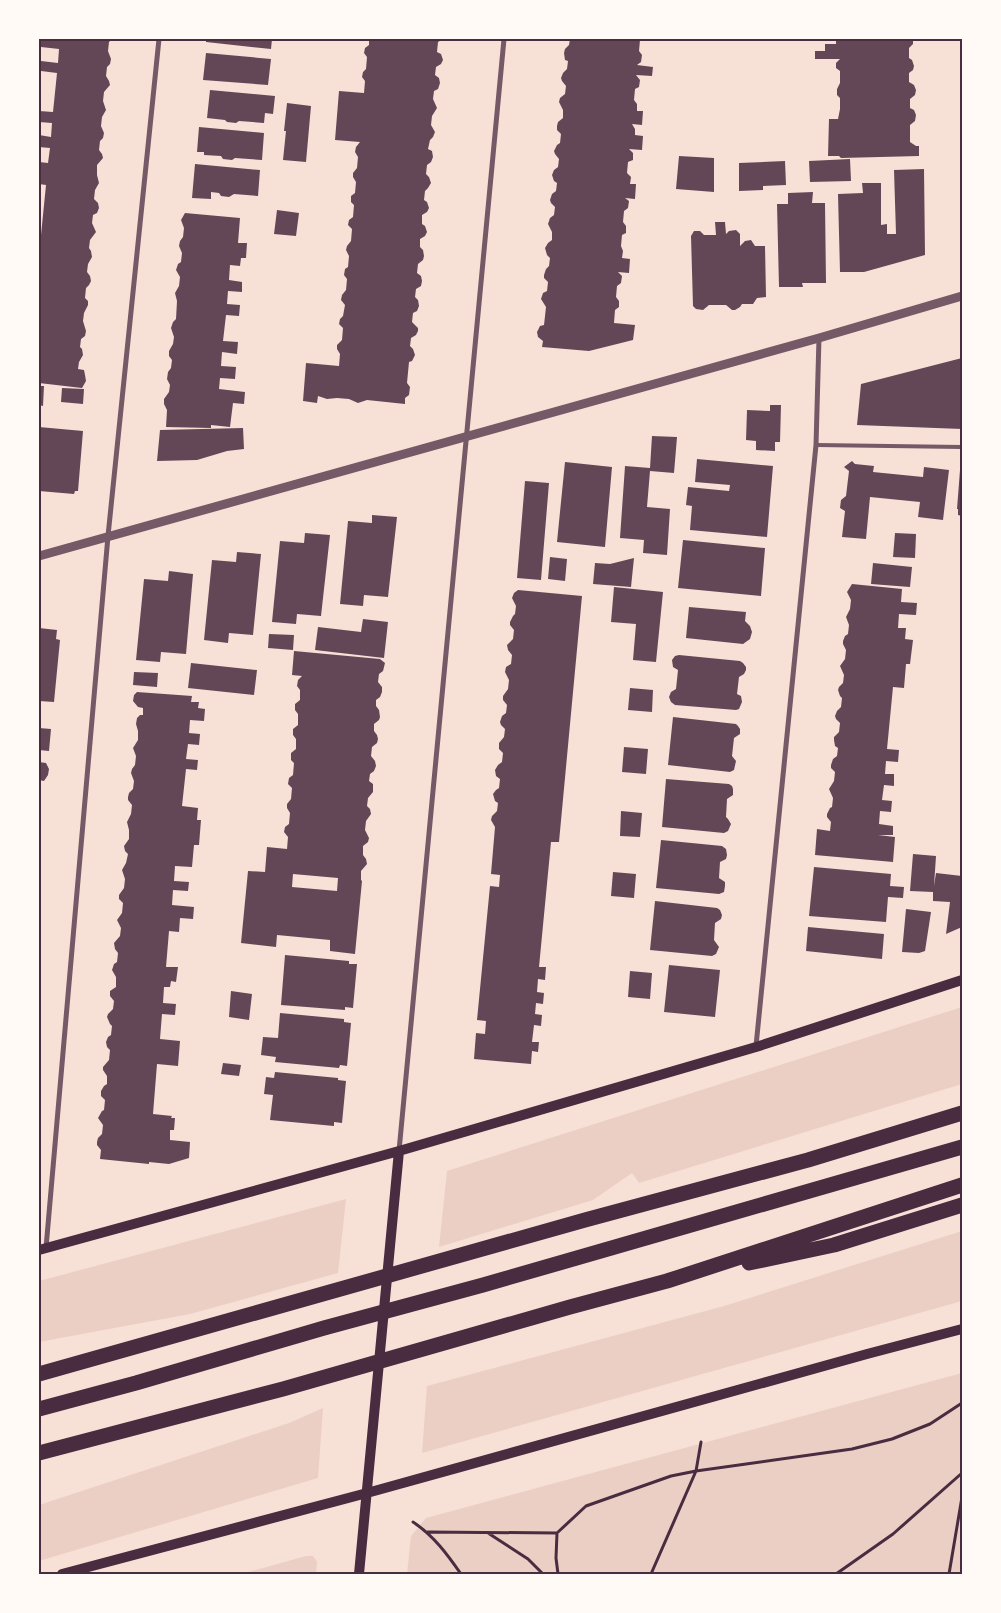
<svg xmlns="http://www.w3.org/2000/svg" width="1001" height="1613" font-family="'Open Sans',sans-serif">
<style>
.green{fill:#ebcfc5}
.building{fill:#644757;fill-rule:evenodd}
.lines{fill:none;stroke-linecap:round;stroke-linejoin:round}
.path{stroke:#4a2c40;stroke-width:3}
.service{stroke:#755966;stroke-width:4}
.minor{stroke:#755966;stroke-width:5}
.tertiary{stroke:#755966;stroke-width:9}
.secondary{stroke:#4a2c40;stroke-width:10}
.motorway{stroke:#4a2c40;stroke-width:15}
.neatline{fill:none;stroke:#4a2c40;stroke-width:2}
</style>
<rect width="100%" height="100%" fill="#f7e1d7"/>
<path class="green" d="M962 1007V1084L639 1183 632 1173 593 1200 439 1247 447 1171Z
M346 1199 338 1273 190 1314 39 1342V1281Z
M962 1231V1301L422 1453 427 1386 724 1306Z
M962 1373V1574H407L411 1536 426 1518Z
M323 1408 318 1478 39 1561V1505L289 1423Z
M306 1556H313L317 1562 316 1574H241Z"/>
<path class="building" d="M41 39H112L109 42 108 51 111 59 110 64 107 67 106 76 109 81 110 85 104 92 103 101 106 110 102 117 101 126 104 133 103 138 100 141 99 150 102 154 103 158 97 165V175L99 183 95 190 94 199 98 203 99 208 97 213 93 215 92 223 96 232 90 240 89 248 91 251 92 257 88 264 87 272 90 276 91 281 89 285 86 288 85 298 88 301V305L84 313 83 321 86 331 85 336 81 339 80 347 82 349 83 355 79 362 78 369 84 370 85 375 86 381 82 388 39 383V259L40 247H39V235H41L46 185 39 184V162L48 163 50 148 39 147V135L51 137 52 123 39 122V111L53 112 57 73 41 71V61L58 63 59 49 41 47Z
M206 39H272L271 49 206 42Z
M369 39H443L438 42 437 52 441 54 443 60 441 64 436 67 435 75 439 78 440 83 438 89 434 91 433 99 437 108 432 116 431 125 435 132 433 137 430 140 428 149 432 151 433 157 431 162 427 165 426 174 429 177 431 183 428 188 425 191 424 200 427 202 429 208 427 212 422 215V224L425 226 427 232 425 236 420 239V247L423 250 424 256 423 260 418 264 417 273 421 276 422 281 421 286 416 289 415 297 418 300 419 306 417 311 413 313 412 322 418 328V331L416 335 411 338 410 346 413 349 415 355 412 361 409 362 407 383 410 387 409 395 405 398V404L367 400 358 403 349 399 337 398 327 399 318 396 317 403 303 401 306 363 339 366 340 354 337 349V345L342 340 343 328 339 324 340 319 343 316 345 305 341 300 342 295 346 290 347 279 344 275 345 269 348 267 349 256 346 250 347 246 351 241 352 229 348 225 349 220 353 217 354 205 351 202V196L355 193 356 182 353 177V173L357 168 358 157 355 152 356 147 360 142 335 140 339 91 364 93 365 81 362 77 363 72 366 69 367 57 364 53 365 48 369 45Z
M570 39H642L640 40 639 51 642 55 641 62 637 65 653 67 652 76 636 75 640 80 639 87 635 89 634 100 637 104V111H643L642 125 632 124 635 129V135L643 136 642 150 629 149 633 153V160L628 162 627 173 631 177 630 184H636L635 199 625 198 629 201 628 208 624 211 623 222 626 226V233L622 235 621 246 623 251 622 258 630 259 629 273 618 272 622 276 621 283 617 286 616 297 619 301V307L615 310 614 323 635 325 633 340 589 351 542 347 543 341 538 337 537 332 540 326 544 325 546 307 541 299 543 293 547 291 548 282 544 278V275L546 269 549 266 550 258 547 255 545 248 548 243 552 240V232L548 224 550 218 554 215 555 207 551 203 550 200 552 194 556 191 557 183 554 181 552 175 554 170 558 167 559 159 555 154 554 151 557 145 560 143 561 134 557 130V126L558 122 563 118V110L559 102 560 98 565 94 566 86 562 81 561 78 563 73 567 69 568 61 565 60 564 53 565 49 569 45Z
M836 39H913V44L909 48V58L912 60 914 66 913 70 909 73V82L914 85 916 90 915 95 910 99V108L914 110 916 115 915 121 910 125V142L916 146H919V156L841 158 839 156H828L829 119H838L840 109V98L837 95V89L840 83V71L836 68V63L840 59H815V51H825V44H836Z
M206 53 271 59 268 85 203 80Z
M210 90 275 96 273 114 265 113 264 123 239 121 236 123 227 122 225 120 207 118Z
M287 103 311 106 306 162 283 160 286 131H284Z
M199 127 264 133 262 160 235 158 232 160 223 159 221 156 204 155V152H197Z
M679 156 714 158V192L676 189Z
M850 159 851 181 810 182 809 161Z
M785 161 786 185 763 186V190L739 191V163Z
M195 164 260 170 258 196 234 194 229 197 221 196 219 193 211 192V199L192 198Z
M924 169 925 255 864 272H840L838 194 863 193 862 183H881V225L887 224V234H896L894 170Z
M813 192 812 203H825L826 283H802L803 287H779L777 204H788V193Z
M277 210 299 213 296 236 274 234Z
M185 213 240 218 238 243H247L246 258H241L240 266 230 265 229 280 242 282V292L228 291 227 304 240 305 239 316 226 315 223 341 238 342 237 354 222 352 221 366 236 367 235 379 220 378 219 389 245 392 244 404 233 403 230 427 211 425V428L166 427 167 410 164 404V399L169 392 170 385 167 379 168 372 171 368 172 360 169 356V351L173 344 174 337 171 328 173 322 176 319 177 301 175 293 179 286 180 277 176 270 178 264 181 262 182 253 179 246 180 241 183 237 184 228 181 220Z
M715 222H725L726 234 729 231 736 230 740 234V246L745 241 751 240 755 246H765L766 297 757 298 753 304H742L740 307 735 310H732L726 305H709L703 310 696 309 693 306 691 236 694 231H700L704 235H716Z
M962 358V429L857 425 861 384Z
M39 386H44L43 406 39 405Z
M62 388 84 389 83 404 61 402Z
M770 405H781L780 442H775V451L756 450V441L746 440 747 410 770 411Z
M39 427 83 431 78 491H75L74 494 39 491Z
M243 428 244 449 227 451 197 460 157 461 160 430Z
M652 436 677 437 674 473 650 471 647 507 670 509 667 555 643 553 644 540 620 538 625 466 650 468Z
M697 459 773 466 767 537 690 530 692 506 686 505 688 487 729 491 730 485 695 482Z
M852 461 855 464 874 466 873 472 923 477 924 467 949 470 943 520 918 517 920 502 870 497 866 539 842 537 845 511 840 508 841 500 846 496 849 471 844 467Z
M565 462 612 467 605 547 557 542Z
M960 470H962V516L958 515V509H957Z
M525 481 549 483 541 580 517 578Z
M372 515 397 517 388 597 364 595 363 606 340 604 348 521 372 523Z
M305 533 330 535 321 616 297 614 296 624 272 622 280 541 304 543Z
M895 533 916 534 915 558 893 557Z
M683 540 765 548 761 596 678 588Z
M237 552 261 554 253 635 229 633 228 643 204 640 212 560 236 562Z
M550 557 567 559 565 581 548 579Z
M634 558 631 587 593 584 595 563 610 564Z
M873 563 912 567 910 587 871 584Z
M169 571 193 574 186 654 161 652 160 662 136 660 144 579 168 581Z
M852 584 902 589 901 602 917 603 916 615 899 614 898 628H906L905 639 913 640 910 664H906L904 688 893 687 887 749 899 750 898 762 886 761 885 774H894V786L884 785 882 800 892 801 891 812 880 811 879 824 893 826V835H878L895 837 893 862 815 855 817 829 830 831 831 822 827 817V814L830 808 832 807 833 798 829 789 834 781 835 772 831 768V765L833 759 837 756 838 748 835 746 834 740V737L839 732 840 723 836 719 835 716 837 711 841 707 842 698 840 696 838 690 839 687 843 683 844 675 840 666 845 659 846 650 843 644V641L845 636 848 634 849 625 846 617 850 609 851 600 847 592Z
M614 587 663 592 656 662 633 660 636 624 611 622Z
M518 590 582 596 559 842H551L539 967H546L545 980 538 979 537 992 544 993 543 1004 536 1003 535 1014 542 1015 541 1026 534 1025 532 1042H539L538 1052 532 1051 531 1064 474 1059 476 1033 485 1034 486 1021 477 1020 490 886 499 887 500 875 491 874 495 827 491 820 492 816 497 811 498 803 495 801 493 794 496 790 499 788 500 779 496 776 495 770 498 765 502 762 503 753 499 749V743L504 737 505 729 501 725 500 722 502 716 506 713 507 705 503 700V696L508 689 509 680 505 672 506 667 511 664 512 655 508 650 507 645 513 639 514 630 510 625V622L513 616 515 614 516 606 512 598 514 593Z
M689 607 746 612 745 621 750 626 752 632 750 639 743 644 686 638Z
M363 619 388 622 384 658 315 650 318 627 361 632Z
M39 628 57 630 56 639 60 640 54 702 39 701Z
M269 634 294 635 293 650 268 648Z
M294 651 380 659 385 663 383 671 379 674 378 682 382 687V692L380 697 376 700V706L379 710 380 717 379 720 374 724V731L377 735 378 739 377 743 372 747 371 756 375 761 376 766 374 771 370 774 369 781 373 784V792L368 798 367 806 370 809 371 814 366 821 365 830 369 838 368 842 363 846V855L366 859 367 864 361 871V880L362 881 355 954 330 951V940L277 935 276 947 241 943 248 871 265 872 267 847 287 849 288 837 284 832 285 827 289 824 290 813 287 808V804L291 799 292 788 288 784 289 778 293 775 294 763 291 760V753L296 749V739L293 735V729L298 725V714L295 710V704L300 700V690L297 686 298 680 302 676 292 675ZM293 874 338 878 337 891 292 887Z
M679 655 740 661 743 663 746 667V670L744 674 739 677 737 694 741 696 742 702 739 709 736 710 675 705 671 702 669 697 671 692 676 689 678 670 673 667 672 660 675 656Z
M191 663 257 670 254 695 188 688Z
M134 672 158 673 157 687 133 685Z
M630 688 653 690 652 712 628 710Z
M137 692 192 696 191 702H199L198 708 205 709 204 721 190 720 189 733 200 734 199 745 188 744 186 759 198 760 197 770 186 769 182 806 198 808 197 820H201L199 845H194L192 867 175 866 174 881 189 882 188 891 173 890 172 905 194 907 193 919 180 918 179 932 169 931 166 967H178L176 982 171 981 170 987H164L163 1003 176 1004 175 1015 162 1014 160 1039 180 1041 178 1066 157 1064 153 1114 172 1116 171 1118H175L174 1130H170V1140L190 1142 189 1158 169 1164 149 1162V1164L100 1159 101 1150 97 1145V1142L98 1138 102 1134 103 1125 98 1118 102 1111 104 1110 105 1100 101 1096V1091L104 1086 107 1084V1076L103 1070V1067L109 1060 110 1050 107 1047 106 1042 108 1037 111 1035 112 1026 110 1024 107 1017 108 1014 113 1009 114 1001 110 996V991L116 987V977L112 970 114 964 117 962 118 953 115 949 114 943 120 936 121 928 117 920 122 913 123 903 119 899V895L124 888 125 879 122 870 126 863 128 854 125 851 124 846 129 839V830L127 822 131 814 132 805 128 800V797L129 793 133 789 134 781 131 773 132 769 135 765 136 756 133 748 138 740V731L136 724 137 718 140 715H143V708L138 707 133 701 134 695Z
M673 717 736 724 738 726 740 729V734L734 738 732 756 736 761 734 770 730 772 668 765Z
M39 728 51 729 49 751 39 750Z
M624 747 648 749 646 774 622 772Z
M39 762 46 763 49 769 48 775 44 781 39 780Z
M666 779 729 784 732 786 733 789V795L727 799 726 817 728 819 731 824 728 831 724 833 662 827Z
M621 811 642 813 640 837 620 836Z
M661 840 722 846 726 849 727 855 726 859 720 862 719 878 725 882V886L724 892 719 894 656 888Z
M913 854 936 856 934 886 936 873 962 876V927L946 934 950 902 933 901V892L910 891Z
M814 867 891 874 890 886 904 887 903 898 888 897 886 922 809 916Z
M613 872 636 874 634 898 611 896Z
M655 901 717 908 720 910 722 915 721 919 715 923 714 940 719 947 716 954 712 956 650 950Z
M906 909 931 912 925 951 919 953 902 952Z
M808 927 884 934 882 959 806 951Z
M285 955 349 961V964H357L353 1008 345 1007V1010L281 1005Z
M669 965 720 970 715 1017 664 1012Z
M630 971 652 973 650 999 628 997Z
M231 991 252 994 249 1020 229 1017Z
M280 1013 344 1019V1022L351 1023 347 1066 340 1065 339 1068 275 1062 276 1057 261 1055 263 1037 278 1038Z
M223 1063 241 1065 239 1076 221 1074Z
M275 1072 338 1078V1080L346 1081 342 1123 334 1122V1126L270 1120 273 1095 264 1094 266 1077 274 1078Z"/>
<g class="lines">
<path class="path" d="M413 1522C434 1536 447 1554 461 1574
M428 1532 557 1533 586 1506 671 1476 696 1471 852 1449 892 1439 930 1424 962 1403
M488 1533 528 1559 543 1574
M557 1533 556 1558 558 1574
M651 1574 696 1471 701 1442
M836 1574 893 1534 962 1473
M949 1574 962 1497"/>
<path class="service" d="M816 445 962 447"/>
<path class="minor" d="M756 1046 816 445 819 338
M399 1151 504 39
M46 1248 108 536 159 39"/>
<path class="tertiary" d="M39 556 819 338 962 296"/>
<path class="secondary" d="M39 1250 399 1151 756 1047 962 980
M62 1574 367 1493 867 1354 962 1329
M359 1574 399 1151"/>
<path class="motorway" d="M749 1263 834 1245 962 1205
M39 1374 585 1220 808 1160 962 1113
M39 1409 136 1383 324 1328 483 1285 962 1147
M39 1453 283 1389 570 1307 667 1281 962 1185"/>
</g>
<rect width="1001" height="1613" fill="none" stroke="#fffaf5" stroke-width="80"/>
<rect x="40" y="40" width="921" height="1533" class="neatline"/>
</svg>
